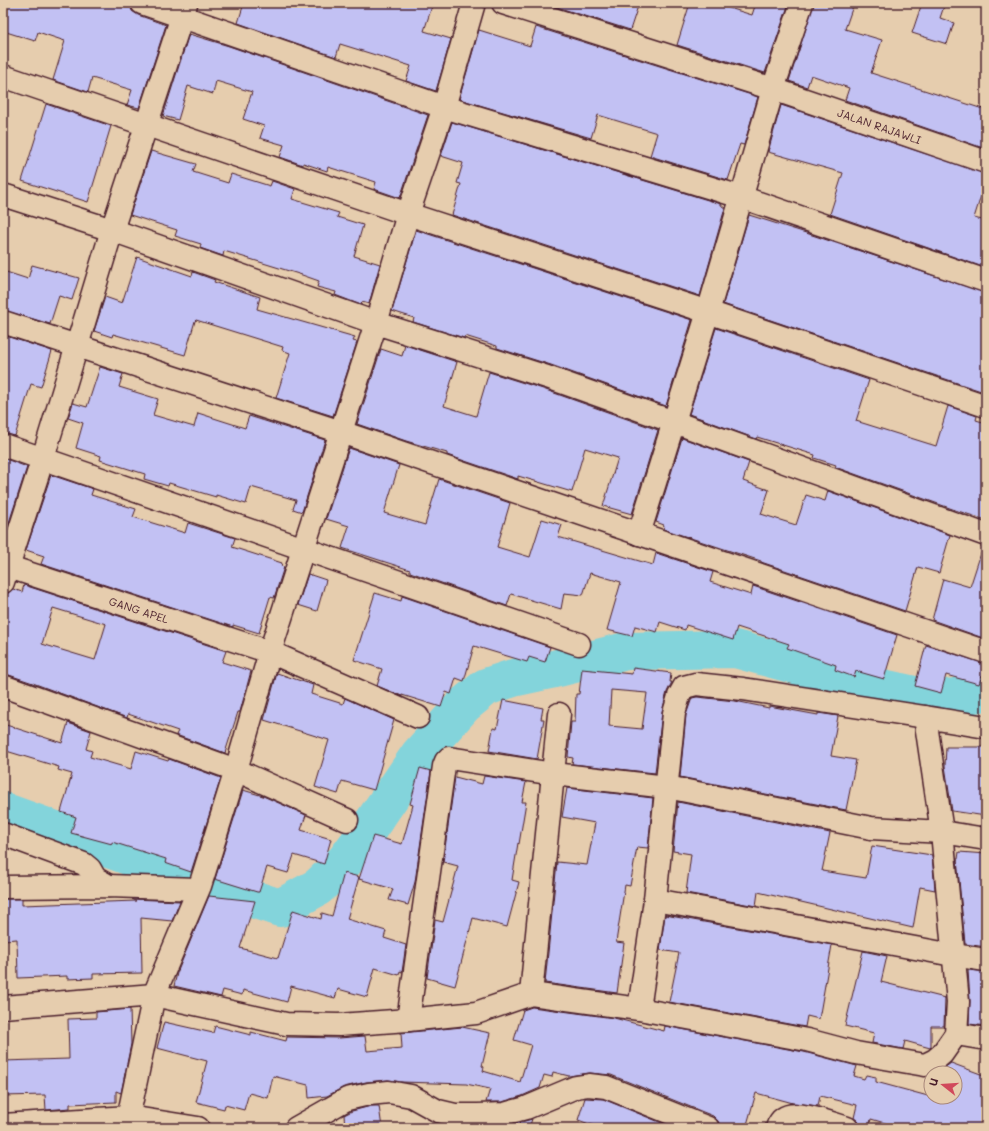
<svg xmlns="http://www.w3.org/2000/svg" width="989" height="1131" font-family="Mali,sans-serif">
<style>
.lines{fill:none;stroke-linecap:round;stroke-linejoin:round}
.river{stroke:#83d4db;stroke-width:38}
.building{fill:#c2c1f3;stroke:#4a1f2b;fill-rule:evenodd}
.minor-casing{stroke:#4a1f2b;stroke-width:25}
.minor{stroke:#e6cdae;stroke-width:22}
.labels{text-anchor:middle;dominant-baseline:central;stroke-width:3.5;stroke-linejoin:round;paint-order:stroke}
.street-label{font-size:11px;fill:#4a1f2b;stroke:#e6cdae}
</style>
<rect width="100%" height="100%" fill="#e6cdae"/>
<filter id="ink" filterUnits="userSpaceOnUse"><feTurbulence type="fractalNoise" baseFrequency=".025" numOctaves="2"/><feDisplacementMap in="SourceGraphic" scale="8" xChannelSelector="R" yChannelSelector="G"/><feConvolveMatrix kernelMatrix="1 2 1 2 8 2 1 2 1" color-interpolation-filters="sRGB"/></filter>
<g filter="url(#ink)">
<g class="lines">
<path class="river" d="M3 811 175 873 280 908 318 887 345 861 365 834 419 755 464 705 486 687 513 678 550 670 626 651 735 649 869 685 933 699 948 698 986 692"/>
</g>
<path class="building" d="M3 3H123L130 5 132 11 138 15 166 25 139 108 127 105 132 90 92 78 88 92 53 80 65 41 38 32 35 41 3 31Z
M244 3H433L424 31 451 39 436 91 406 81 411 66 340 44 336 57 238 23Z
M544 3H639L630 30Z
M690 3H713L752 15 756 3H789L765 73 677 45Z
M814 3H854L845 29 882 40 871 73 986 110V149L845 100 849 88 811 75 807 87 789 81Z
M922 3H945L940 18 954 23 947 44 912 33Z
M536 27 758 97 744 145 740 144 728 180 650 156 657 133 598 115 591 138 459 99 479 30 530 46Z
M189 34 229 46 428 115 400 198 374 189 376 182 328 167 327 171 303 163V165L280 157 284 145 260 138 264 126 243 119 252 92 216 81 213 94 188 86 178 120 163 116Z
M46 104 111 126 88 202 22 181Z
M781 105 986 174V180L974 218 986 221V268L830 214 843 173 768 152Z
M452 122 721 204 722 206 725 208 700 296 452 215 461 184 457 183 463 163 441 156Z
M151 151 196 164 193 172 228 183 231 174 270 186 272 181 295 189 292 199 339 213 337 217 363 225 354 256 380 264 369 304 362 302 361 305 335 295 336 292 317 287 319 281 302 275 224 251 223 256 200 248 201 244 175 236 177 230 130 215Z
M749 215 806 233 986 293V386L984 392 723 304Z
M416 230 692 320 666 406 551 365 497 348V346L465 336 464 338 413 322 414 318 392 311Z
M137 257 192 276 193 272 215 280 214 282 260 297 257 309 355 337 353 341 357 342 333 416 276 398 290 353 282 350 283 347 196 320 195 321 185 355 113 334 112 337 94 331 105 297 122 303Z
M32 265 79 278 72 300 59 296 50 324 3 310V271L28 279Z
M716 328 869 380 856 421 936 446 948 406 977 416 976 420 986 423V520L958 511 835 467 836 465 814 458 815 455 757 437 756 439 689 414Z
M3 335 52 351 41 387 31 384 15 436 3 433Z
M405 345 457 362 444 406 476 416 489 372 543 389 658 430 632 514 603 506 618 458 585 448 572 492 518 476V479L447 455V453L406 441 357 424 381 349 402 356Z
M100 367 123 374 119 387 158 399 153 415 194 427 198 413 245 428 249 416 325 440 302 512 293 509 296 500 251 487 246 504 216 495V497L169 483 168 486 144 479 145 474 100 460 101 456 76 448 83 423 68 418 73 403 87 407Z
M682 438 749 462 743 481 769 490 761 514 796 525 806 495 825 501 828 491 950 535 939 573 918 567 905 611 761 562V561L663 529 664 525 656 522Z
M349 448 399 465 384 513 425 525 439 479 510 503 497 547 530 557 542 519 562 525 558 537 653 565 656 553 713 572 710 582 751 595 753 586 897 635 884 679 856 671 854 677 835 670 836 665 787 648 789 644 737 627 733 640 686 625 685 630 660 622 657 632 635 626 632 636 607 630 621 582 590 573 583 595 564 593 561 609 511 594 507 606 410 572V570L342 548 349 526 326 519Z
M3 458 27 467 3 541Z
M51 475 93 489 91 495 136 509 133 517 185 533 188 523 235 538 232 547 282 563 281 566 284 567 274 598 270 597 259 633 233 625V627L41 564 44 556 26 550Z
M983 547 986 548V639L932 620 943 579 970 587Z
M308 574 326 580 317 611 298 605Z
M24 585 226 651 222 662 251 671 240 712H238L225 753 176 735 178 731 128 714 127 718 30 682 3 673V594H6L13 589 22 592ZM53 608 106 624 95 660 42 644Z
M375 593 401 601 402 596 550 647 545 662 529 657 527 662 474 646 464 681 456 678 451 694 446 692 441 707 402 695V696L377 686 382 669 354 660Z
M926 645 986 664V676L982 675 979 684 946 675 941 693 915 686Z
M633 668 671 673 670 682H672L667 692 662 712 655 773 572 764 573 758 568 757 571 722H575L576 694H579L582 669 632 674ZM611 690 647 693 642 729 609 726Z
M277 673 313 685 311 694 343 704 345 698 394 720 374 790 342 781 338 794 315 787 329 740 264 720Z
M697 697 735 701 769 708V706L818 715V713L838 716 831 756 856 760 846 810 680 777 686 715 692 698Z
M503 700 543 708 541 719H544L537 759 489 751 493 728 497 729Z
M68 723 91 731 86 749 92 751 90 757 131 769 136 751 168 761 169 759 221 778 191 872 165 863 166 859 112 842V844L71 833 76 817 61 812 72 774 58 770 59 767 3 750V724L62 743Z
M946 747H986V816L952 811 945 766Z
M420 768 431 771 415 882 408 905 389 900 393 889 359 879 373 836 402 844 413 805 410 804Z
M484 776 526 782 522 802H526L519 844 518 843 512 880 519 882 507 927 473 918 455 986 427 978 435 920 443 922 458 866 443 862 455 777 482 784Z
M567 788 653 798 648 848 637 847 630 886 625 885 616 942 624 943 617 993 545 983 557 862 587 865 595 823 562 817Z
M243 790 263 796 306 815 301 830 331 839 324 864 294 855 288 873 267 867 259 892H257L215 879Z
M678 802 830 833 822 871 866 878 872 846 932 855 935 890 920 887 913 928 758 892 756 906 686 893 691 854 673 851Z
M959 852 986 854V947L965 944 957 859H958Z
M344 873 359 877 347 919 386 931 384 938 406 945 402 972 400 971 399 975 375 968 367 997 338 989 335 998 291 986 287 1002 243 990 242 995 223 990 221 997 174 986 177 973 209 896 255 901 240 948 278 958 293 910 321 919 322 913 332 916Z
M3 899H22V905L136 901 132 899 180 901 172 921 141 918 142 973 93 974V978L67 979V976L18 978 17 939 3 940Z
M665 915 832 945 819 1019 807 1016 805 1027 669 1002 679 953 660 950Z
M863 951 887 956 881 982 945 998 944 1026H931V1047L930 1048 905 1041 903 1049 872 1043 874 1033 845 1026Z
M968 970 986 972V1026L969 1024 970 1001Z
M532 1007 614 1018 664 1031 665 1026 804 1052 857 1066 854 1076 864 1079 866 1075 876 1077V1082L928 1096 931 1089V1097H955V1073H937L951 1063 986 1076V1128H902L871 1119 869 1128H859L857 1120 854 1118 857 1105 820 1096 818 1106 793 1103 756 1093 746 1128H720L718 1121 713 1116 611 1075 590 1073 569 1076 553 1072 552 1077 544 1075 540 1088 522 1096 502 1102H486L490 1089 466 1084 401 1082 388 1080 366 1082 344 1087 327 1096 309 1098 308 1085 273 1076 268 1098 249 1093 244 1110 225 1105 224 1109 196 1102 207 1061 157 1048 164 1022 213 1033 215 1026 251 1035V1032L286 1041 287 1037 339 1038 365 1036 367 1051 402 1048 401 1033 462 1027 490 1033 482 1066 484 1067 483 1071 520 1082 531 1045 514 1040 523 1010Z
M130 1009 131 1044 121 1093 116 1091V1102L70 1104V1108L46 1110 45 1095 3 1096V1061L69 1059 68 1019 96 1018V1012Z
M585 1098 603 1099 674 1128H601L578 1120Z
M371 1106H379L382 1128H345L344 1115 352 1111Z
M532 1119 529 1128H478L507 1126Z"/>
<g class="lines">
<defs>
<g id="minor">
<path d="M142 3 444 107 741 197 986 281"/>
<path id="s1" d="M503 3 773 89 986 162"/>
<path d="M3 76 408 214 708 312 986 406"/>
<path d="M3 195 112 230 376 323 547 377 674 422 986 535"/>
<path d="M3 322 341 432 986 652"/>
<path d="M3 445 579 644"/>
<path d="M639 534 708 312 773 89 802 3"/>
<path id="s2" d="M3 565 270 652 418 717"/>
<path d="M3 582 43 458 112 230 186 4"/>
<path d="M3 686 236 770 347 820"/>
<path d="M3 834 84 864 90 869 95 878 109 886"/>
<path d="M3 887 109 886 198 889"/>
<path d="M655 900 953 955 986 960"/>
<path d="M531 994 559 714"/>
<path d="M3 1007 154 995 286 1024 339 1025 408 1020 476 1013 531 994 639 1009 807 1040 856 1053 925 1065 935 1060 942 1054 956 1034 958 1002 942 832 925 717 986 727"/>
<path d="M639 1009 655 900 674 713 679 696 684 687 696 684 743 689 925 717"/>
<path d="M408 1020 444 766 446 761 449 758 554 774 667 787 871 828 942 832 986 839"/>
<path d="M956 1034 986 1039"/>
<path d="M3 1125 129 1117 198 1128"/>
<path d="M126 1128 154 995 200 886 236 770 270 652 376 323 408 214 444 107 474 3"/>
<path d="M296 1128 347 1099 369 1094 389 1092 411 1096 438 1111 455 1115H478L504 1114 526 1108 576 1087 589 1085 606 1087 708 1128"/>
<path d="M777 1128C778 1125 781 1120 784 1118 795 1109 834 1124 847 1128"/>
</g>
</defs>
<use href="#minor" class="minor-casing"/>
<use href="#minor" class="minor"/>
</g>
</g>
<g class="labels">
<g class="street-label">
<text stroke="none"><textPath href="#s1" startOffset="396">JALAN RAJAWLI</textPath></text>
<text stroke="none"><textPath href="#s2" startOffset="143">GANG APEL</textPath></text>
</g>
</g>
<rect width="989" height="1131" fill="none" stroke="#e6cdae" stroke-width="16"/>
<rect x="8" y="8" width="973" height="1115" fill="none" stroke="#4a1f2b" stroke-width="1.5" filter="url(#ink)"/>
<g transform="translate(943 1085) rotate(287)"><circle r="19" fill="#e6cdae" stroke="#a8877a"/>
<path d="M0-3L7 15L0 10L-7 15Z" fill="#d1495b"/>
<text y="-6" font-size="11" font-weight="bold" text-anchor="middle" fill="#4a1f2b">U</text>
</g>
</svg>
